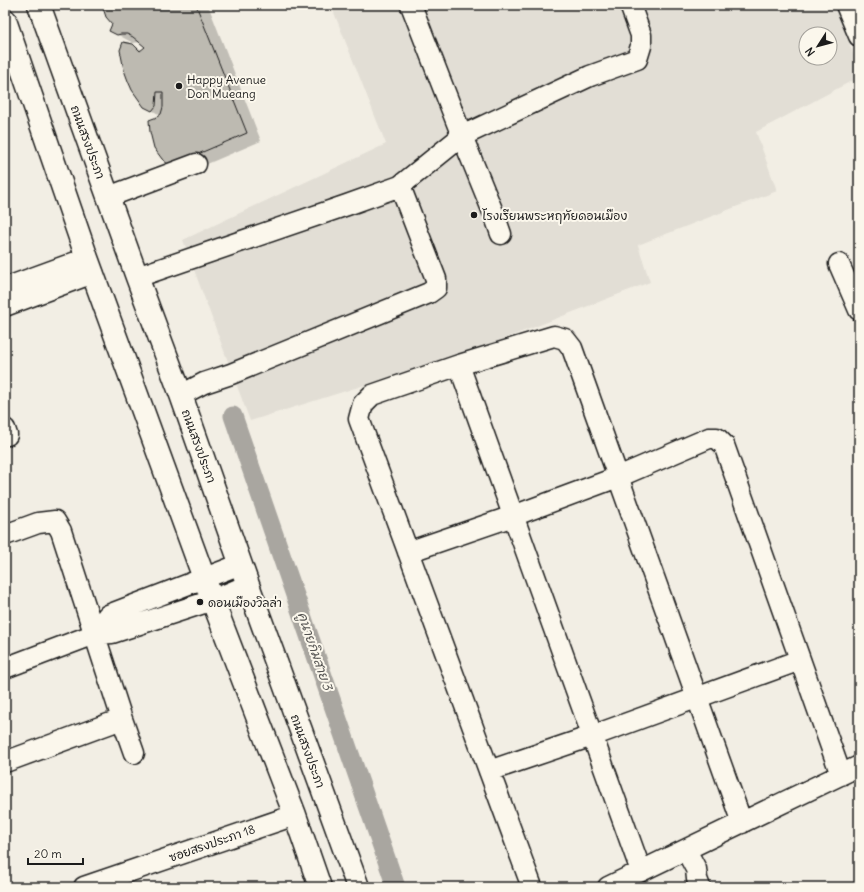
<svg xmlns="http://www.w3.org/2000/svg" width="864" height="892" font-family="Delius,'Playpen Sans Thai',sans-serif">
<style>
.built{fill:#e2ded5;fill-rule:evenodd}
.shadow{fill:#0003}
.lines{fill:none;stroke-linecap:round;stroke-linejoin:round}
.canal{stroke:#a9a6a0;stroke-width:19}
.building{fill:#bdbab1;stroke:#1c1c1c}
.minor-casing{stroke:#1c1c1c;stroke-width:23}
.major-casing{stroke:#1c1c1c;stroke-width:25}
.minor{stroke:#fbf7ec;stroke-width:20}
.major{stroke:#fbf7ec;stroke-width:22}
.poi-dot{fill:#1c1c1c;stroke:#fbf7ec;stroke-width:1.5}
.labels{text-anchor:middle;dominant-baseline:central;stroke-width:4;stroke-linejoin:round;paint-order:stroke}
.poi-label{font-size:12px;fill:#1c1c1c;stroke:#fbf7ec;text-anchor:start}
.street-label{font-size:12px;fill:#1c1c1c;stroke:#fbf7ec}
.water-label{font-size:13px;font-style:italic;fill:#545351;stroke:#fbf7ec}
</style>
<rect width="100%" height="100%" fill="#f2eee4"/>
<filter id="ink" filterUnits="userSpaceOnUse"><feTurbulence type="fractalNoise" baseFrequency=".025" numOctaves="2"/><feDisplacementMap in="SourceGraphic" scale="8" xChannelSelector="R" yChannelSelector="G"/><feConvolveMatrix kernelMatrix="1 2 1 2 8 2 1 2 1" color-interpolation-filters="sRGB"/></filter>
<g filter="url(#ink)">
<path class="built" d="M331 5H834L859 68V77L756 132 777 191 638 245 650 282 473 351 250 421 183 240 386 144ZM806 34H830V58H806Z"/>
<path class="shadow" d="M104 5H208L261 141 186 173 157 118 160 115 145 106 133 45 142 50 146 47 140 42 133 43 111 31 114 24Z"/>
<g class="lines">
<path class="canal" d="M233 416 396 887"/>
</g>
<path class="building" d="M102 5H196L247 133 170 166 162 159 154 148 150 132 149 120 157 117 161 114 163 107V92H157L156 106 152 111 144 107 132 90 128 81 124 70 120 50 123 42 133 44 140 51 145 47 133 37 127 34H121L117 35 109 31 112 24 106 17Z"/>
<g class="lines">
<defs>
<path id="minor" d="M846 5 859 36
M400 186 462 136 411 5
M108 197 196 164
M501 234 495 217 462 136 590 76 637 59 641 46V35L630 5
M839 264 859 310
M137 277 347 205 400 186 436 279V288L429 293 231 374 204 383 181 395
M5 288 87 258
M5 306 93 273
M459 365 641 871
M5 429 7 435
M5 535 38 523 55 521 61 531 122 719 134 753
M408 552 513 516 618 477 709 438H717L724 445 841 775
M95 634 108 615 241 564
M5 668 95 634 112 633 213 600 248 585
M5 762 122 719
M489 771 592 736 800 660
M686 850 696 869 697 879 700 887
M84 887 295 815
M532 887 359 419 363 404 372 395 459 365 554 336 565 339 572 348 742 823
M608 887 859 766"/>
<path id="major" d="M39 5 137 277 181 395 248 585 358 887
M5 20 87 258 204 578 295 815 320 887"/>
</defs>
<use href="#minor" class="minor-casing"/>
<use href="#major" class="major-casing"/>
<use href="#minor" class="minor"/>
<use href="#major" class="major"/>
</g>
</g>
<g class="poi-dot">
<circle cx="179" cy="86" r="4"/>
<circle cx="474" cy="215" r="4"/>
<circle cx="200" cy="602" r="4"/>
</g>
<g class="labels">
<g class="poi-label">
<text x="187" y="79">Happy Avenue<tspan x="187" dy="14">Don Mueang</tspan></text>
<text x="482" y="215">โรงเรียนพระหฤทัยดอนเมือง</text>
<text x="208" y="602">ดอนเมืองวิลล่า</text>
</g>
<g class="street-label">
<text transform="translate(88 142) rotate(70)">ถนนสรงประภา</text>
<text transform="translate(199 446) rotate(70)">ถนนสรงประภา</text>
<text transform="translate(308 751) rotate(70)">ถนนสรงประภา</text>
<text transform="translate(212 843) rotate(-19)">ซอยสรงประภา 18</text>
</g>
<g class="water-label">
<text transform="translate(315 651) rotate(71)">คูนายกิมสาย 3</text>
</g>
</g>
<rect width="864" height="892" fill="none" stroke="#fbf7ec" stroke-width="20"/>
<rect x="10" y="10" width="844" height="872" fill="none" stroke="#1c1c1c" stroke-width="1.5" filter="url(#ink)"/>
<g transform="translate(818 46) rotate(234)"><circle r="19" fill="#fbf7ec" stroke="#a29f99"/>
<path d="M0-3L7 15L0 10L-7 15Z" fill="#1c1c1c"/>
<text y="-6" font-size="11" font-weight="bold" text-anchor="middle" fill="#1c1c1c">N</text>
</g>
<path d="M28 858v6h55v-6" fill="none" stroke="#1c1c1c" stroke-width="2"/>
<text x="34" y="858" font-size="12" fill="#1c1c1c" stroke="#fbf7ec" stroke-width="3" paint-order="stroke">20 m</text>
</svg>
